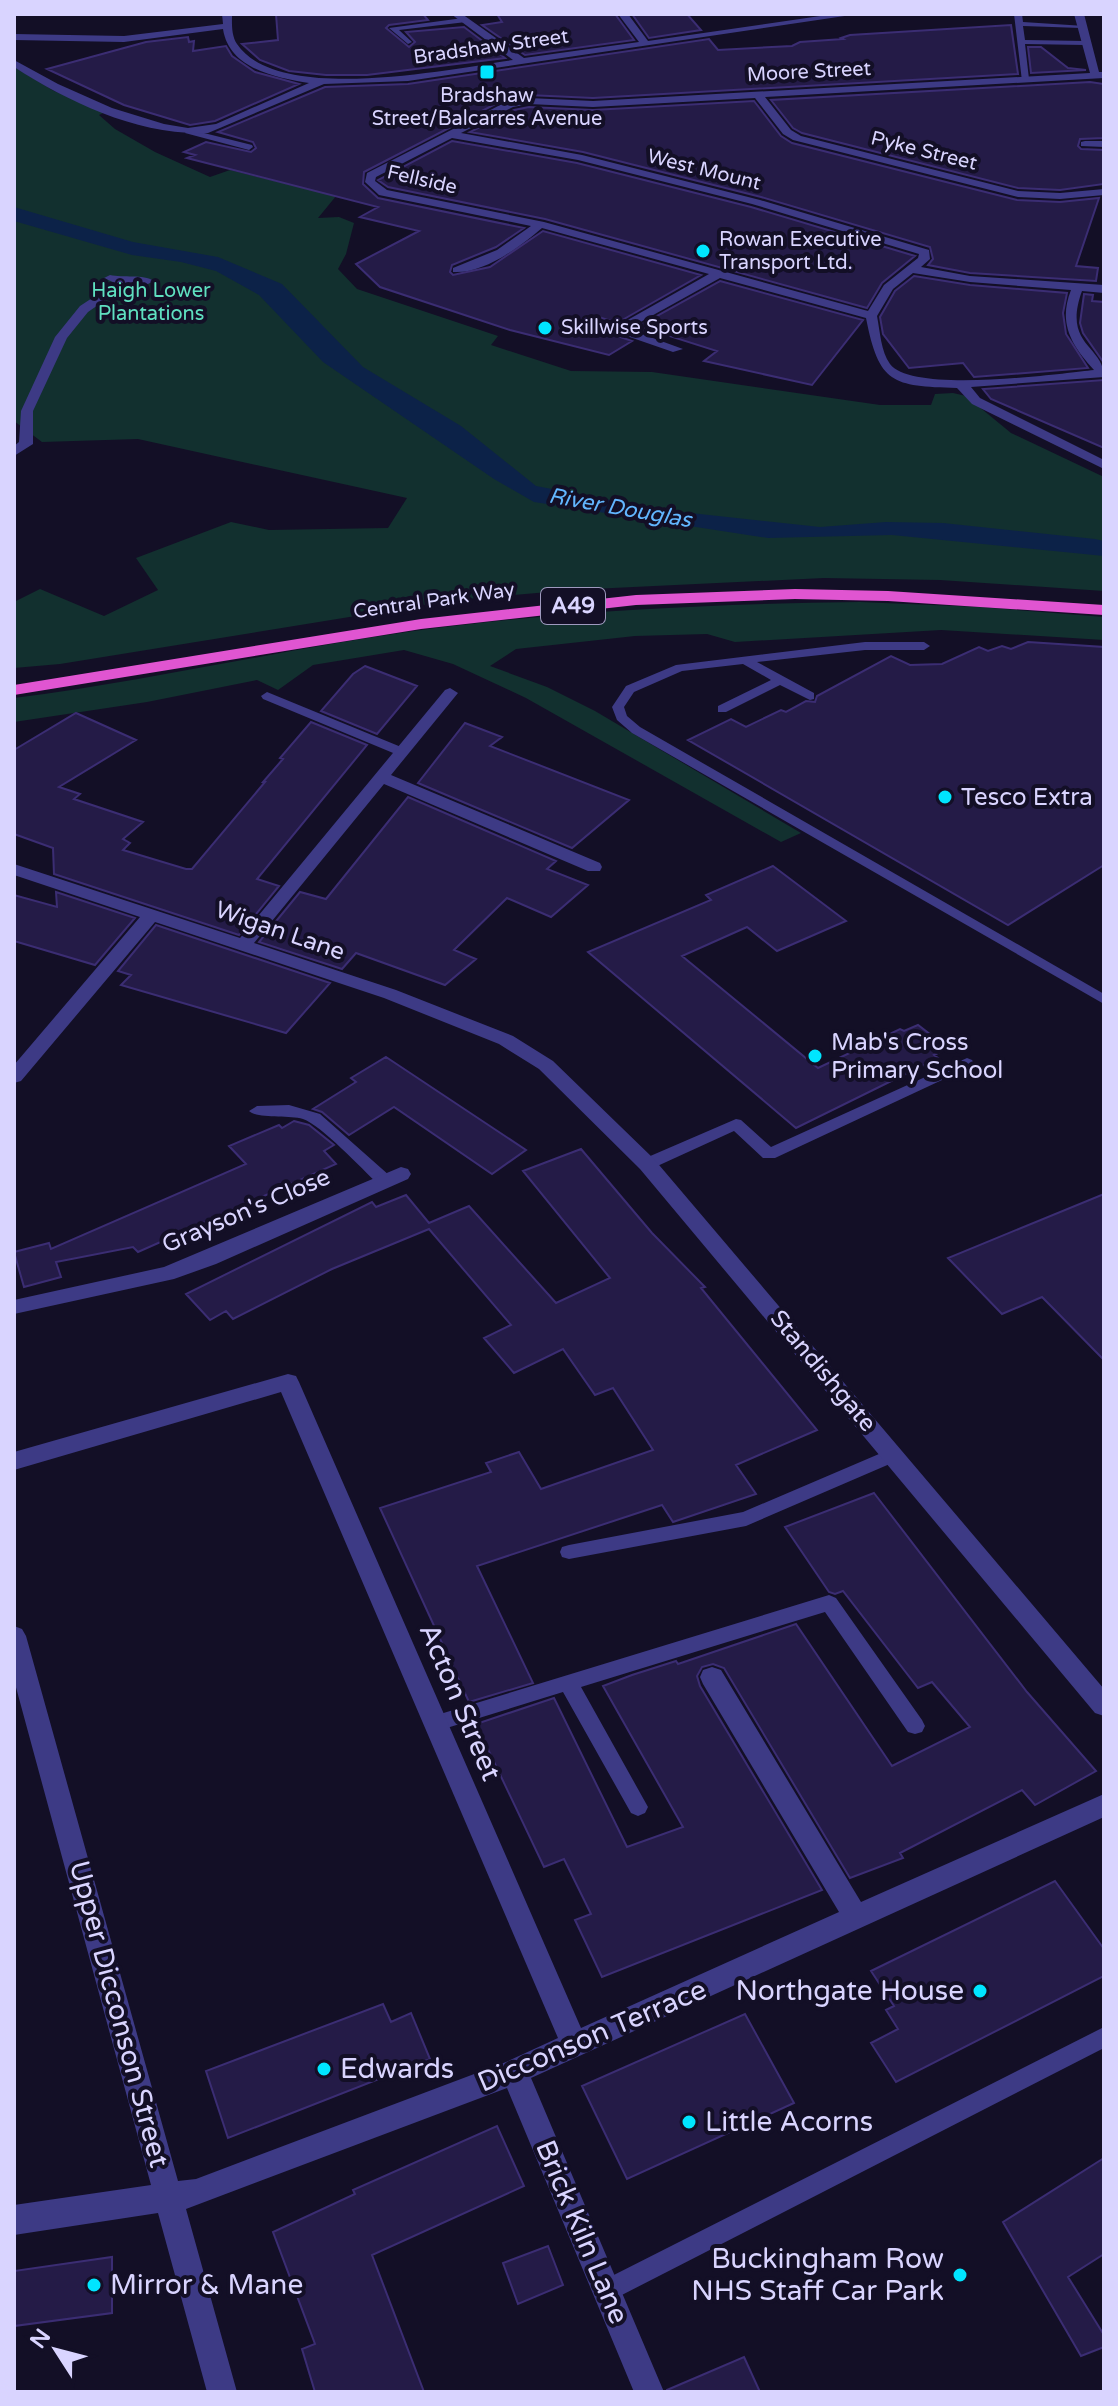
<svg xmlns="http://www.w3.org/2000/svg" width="1118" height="2406" font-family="'Varela Round',sans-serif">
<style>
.green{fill:#12302f}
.water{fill:#0c2248}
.building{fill:#241b47;stroke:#3b2d73;stroke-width:2}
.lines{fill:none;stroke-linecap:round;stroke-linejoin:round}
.service{fill:#3d3a85;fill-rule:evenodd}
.minor{fill:#3d3a85;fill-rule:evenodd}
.trunk{fill:#e055d1;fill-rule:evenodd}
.poi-dot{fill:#00e5ff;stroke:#130f26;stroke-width:3}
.labels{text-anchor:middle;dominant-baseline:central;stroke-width:8;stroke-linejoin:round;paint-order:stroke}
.far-street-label{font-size:20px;fill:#d9d4ff;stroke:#130f26}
.far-poi-label{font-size:20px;fill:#d9d4ff;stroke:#130f26;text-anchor:start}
.far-park-label{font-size:20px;fill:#5fe0c0;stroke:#130f26}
.far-water-label{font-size:22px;font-style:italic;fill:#62b6ff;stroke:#130f26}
.shield{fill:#130f26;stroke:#9e99be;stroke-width:2}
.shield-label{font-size:22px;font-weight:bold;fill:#d9d4ff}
.poi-label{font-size:24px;fill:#d9d4ff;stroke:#130f26;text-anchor:start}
.street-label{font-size:24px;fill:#d9d4ff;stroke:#130f26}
.near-street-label{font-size:28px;fill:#d9d4ff;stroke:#130f26}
.near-poi-label{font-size:28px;fill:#d9d4ff;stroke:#130f26;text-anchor:start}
</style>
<rect width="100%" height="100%" fill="#130f26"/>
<path class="green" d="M14 67 54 91 105 112 99 115 115 129 155 152 210 177 230 170 327 194 355 173 318 218 339 217 354 223 346 254 338 269 357 289 498 336 491 345 571 371 652 372 880 405H931L935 394 953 393 966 396 1011 433 1104 477V591L940 580 824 578 571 590 454 600 60 664 14 668V602L40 589 104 616 158 590 136 558 231 522 269 530 388 528 407 498 138 439 42 442 14 421Z
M860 602 979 607 1104 617V640L941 630 735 642 707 634 635 636 516 649 490 666 547 687 595 711 801 833 781 842 526 698 453 664 404 650 313 665 278 690 257 680 147 702 14 722V698C148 681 280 650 414 631 562 611 711 604 860 602Z"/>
<path class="water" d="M14 207 133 242 218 257 282 284 363 367 461 426 536 486 663 510 820 527 886 522 943 523 1095 539 1104 541V556L892 535 768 538 534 502 494 479 323 362 259 295 216 271 181 262 132 255 14 221Z"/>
<path class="building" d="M276 14H423L428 20 389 25 386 28 409 47 415 42 406 32 464 27 505 58 367 75H326L289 71 260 60 242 44 278 40Z
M497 14H615L634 40 525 55 482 25 502 22Z
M632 14H687L701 30 649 38Z
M1011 25 1018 74 593 98 528 95 505 99 364 172 363 184 378 198 524 228 496 247 452 265 450 272 453 275 490 267 543 231 701 275 617 323 599 317 590 322 591 327 632 341 609 355 510 330 380 287 356 264 419 231 360 217 378 207 187 158 195 155 184 152 206 142 251 152 256 148 253 142 218 132 325 87 408 84 709 39 718 50 792 46 800 42 843 39 841 38 850 35Z
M188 37 189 42 194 41 193 51 226 46 232 56 255 72 299 84 215 121 190 125 124 105 47 69 146 42Z
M1028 47H1041L1068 68 1086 70 1031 73Z
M1090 82 1104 84V138L1080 139 1078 146 1081 149 1104 150V184L1060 190 1018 188 802 133 793 128 771 100Z
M754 101 781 136 792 143 1017 200 1060 202 1099 198 1076 266 1098 268 1096 281 970 273 928 265 933 259 930 247 761 197 583 152 470 132 514 110 529 107 593 110Z
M452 141 577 163 751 207 915 256 882 283 867 308 545 219 388 187 378 180Z
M914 276 970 285 1067 293 1063 313 1066 334 1088 368 974 377 963 363 909 368 883 334 880 317 895 291Z
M720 281 863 320 812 385 704 361 717 351 651 330 647 333 635 328Z
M1084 294 1093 295 1092 301 1104 302V363L1083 333 1080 323Z
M1104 380V448L991 399 983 389Z
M1028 642 1104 647V865L1008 925 688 740 731 719 746 727 781 710 786 712 806 701 815 702 817 696 891 656 910 665 942 664 979 647 988 651 1002 646 1011 649Z
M365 666 417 686 377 734 321 711 353 674Z
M76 713 136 740 59 787 80 794 74 799 143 822 123 839 130 843 123 850 186 869H192L265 782H263L283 759 280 758 311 722 367 745 257 879 279 886 239 935 54 874 53 848 14 834V750Z
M465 723 502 737 490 746 629 800 572 848 418 783Z
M408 797 556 861 547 869 588 885 551 917 507 898 454 950 476 959 445 985 356 953 342 969 259 942 300 892 326 899Z
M773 866 846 921 777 951 747 927 682 956 818 1068 900 1029 904 1031 918 1025 948 1048 934 1055 938 1058 796 1128 588 952 711 900 706 895Z
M56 892 135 918 95 965 14 941V895L57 907Z
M156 925 330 983 286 1033 121 985 131 975 118 971Z
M386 1057 526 1150 492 1174 394 1107 349 1135 322 1112 313 1109 356 1082 351 1078Z
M294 1121 309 1125 334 1145 324 1151 336 1164 138 1252 133 1247 56 1262 61 1277 24 1287 14 1252 49 1243 51 1249 246 1164 229 1146 279 1125 282 1128Z
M581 1149 652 1233 705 1287 701 1288 817 1430 736 1465 756 1494 673 1522 662 1505 477 1566 533 1683 469 1702 380 1508 491 1472 486 1463 519 1452 541 1489 653 1450 613 1388 595 1395 563 1349 514 1373 484 1338 511 1325 429 1229 332 1269 233 1319 226 1311 210 1320 186 1294 372 1202 376 1207 406 1195 429 1223 469 1206 556 1303 610 1278 523 1171Z
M1104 1194V1360L1042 1297 1002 1314 948 1258Z
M874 1493 1027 1692 1096 1771 1035 1805 1022 1790 900 1853 903 1858 850 1878 724 1668 713 1664 702 1667 697 1676 700 1686 822 1890 602 1977 575 1920 591 1914 564 1859 544 1867 476 1724 554 1698 627 1847 683 1827 603 1686 632 1675 676 1661 678 1664 796 1624 892 1766 970 1727 932 1682 918 1688 843 1591 835 1594 829 1592 785 1527Z
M1055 1881 1104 1949V1976L896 2082 871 2043 898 2029 886 2010 894 2006 871 1971Z
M383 2004 391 2022 411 2013 430 2059 228 2138 206 2071Z
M745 2014 794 2103 627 2179 582 2086Z
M497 2126 524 2186 372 2255 424 2392H315L302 2349 315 2344 273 2232 355 2194 353 2190Z
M1104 2158V2254L1068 2277 1104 2335V2347L1081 2356 1003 2222Z
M548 2246 563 2285 518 2304 503 2263Z
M112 2257V2313L14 2326V2271Z
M744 2357 760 2392H667V2390Z"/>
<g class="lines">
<path class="service" d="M1014 14H1022L1023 22 1085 26 1081 28 1023 26 1025 40 1085 41 1089 43 1085 45 1025 44 1029 79 1022 81Z
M463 18 466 22 399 30 412 42 408 44 389 28Z
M188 129 252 145 253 147 249 150 185 133Z
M865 642H924L930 646 924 650H865L757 662 814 693V699L810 700 780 685 726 712H718V706L771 680 743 664 682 671 634 692 624 707 627 716 640 727 1104 994V1004L632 733 617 720 612 707 626 686 676 665Z
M267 692 406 749 408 752 402 756 398 755 263 699 261 696Z
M967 1058 972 1060 974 1063 972 1066 775 1158H763L734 1131 653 1168H641L639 1164 641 1160 736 1119 741 1120 771 1147Z
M289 1105 320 1114 390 1176 392 1180 390 1184H378C362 1169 321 1125 303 1119 288 1115 257 1119 249 1111L257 1106Z
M893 1448 899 1450 902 1455 899 1460 746 1526 569 1559 562 1557 560 1552 562 1547 569 1545 743 1512Z
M829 1595 836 1598 922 1720 925 1726 922 1732 915 1734 908 1732 825 1612 581 1687 648 1807 645 1813 638 1816 631 1813 563 1692 437 1731 430 1729 427 1723 430 1717 437 1715Z
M1104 2027V2048L616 2298 608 2302 600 2298 596 2290 600 2282Z"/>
<path class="minor" d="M222 14H232C232 23 231 35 237 44 278 105 450 69 513 60L451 14H462L524 58 639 42 618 14H628L648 41 834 14H858L408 81 324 84 208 133C140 136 70 103 14 67V60L58 84 112 108 164 124 188 128 216 124 309 83C277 78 229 69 223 29L124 42 14 40V34L124 36 223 24Z
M1074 14H1084L1099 72H1104V78L765 97 791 130 801 136 1018 191 1060 193 1104 189V195L1060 199 1018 197 793 140 783 134 755 98 593 107 529 104 513 107 461 133 582 155 760 200 929 250 930 259 921 267 970 276 1104 285V293L1082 291C1062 346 1104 345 1104 377L971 387 980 398 1104 460V469L972 404 957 388C892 386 879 384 866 318L720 278 628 329 683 349 673 352 592 324 598 320 617 326 709 274 542 228C520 247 484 274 453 272V268L497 250 531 226 379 195 365 182 367 173 506 102 529 98 593 101 1090 73ZM452 138 578 160 752 204 919 254 918 258 884 285 868 311 544 222 387 190 375 181 376 177ZM913 273 970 282 1071 290C1058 323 1071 345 1094 370 1057 374 912 394 890 364 881 352 880 331 877 316L893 289Z
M1085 141H1104V147L1081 146V142Z
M110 275C123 278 143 274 154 281L148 284 127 285 88 312 67 338 33 411V444L14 456V446L19 442 21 411 55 337 80 306 115 283 104 278Z
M450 688 458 693 391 775 600 863 602 867 600 871H588L384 784 254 943 396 990 513 1036 553 1061 654 1159 1104 1689V1716L1095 1713 640 1169 539 1069 499 1044 384 998 155 922 21 1081 14 1083V1065L140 917 14 875V864L240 938 445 690Z
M401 1167 408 1169 411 1174 408 1179 216 1264 174 1279 14 1314V1300L164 1267Z
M288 1374 296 1376 299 1382 581 2028 839 1912 703 1684 700 1677 703 1670 712 1667 721 1670 861 1902 1104 1794V1817L531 2078 664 2392H634L507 2088 186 2209 237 2392H207L158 2213 14 2235V2205L151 2185 14 1680V1626L22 1629 26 1636 178 2181 196 2179 506 2062 558 2038 281 1392 14 1470V1452Z"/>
<path class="trunk" d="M795 589 888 591 1104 605V615L888 601 795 599 636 605 421 629 14 695V685L421 619 636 595Z"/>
</g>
<g class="poi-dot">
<rect x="479" y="64" width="16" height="16" rx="4"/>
<circle cx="703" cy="251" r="8"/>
<circle cx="545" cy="328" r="8"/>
<circle cx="945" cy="797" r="8"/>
<circle cx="815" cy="1056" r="8"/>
<circle cx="980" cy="1991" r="8"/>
<circle cx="324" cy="2069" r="8"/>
<circle cx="689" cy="2122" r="8"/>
<circle cx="960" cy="2275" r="8"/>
<circle cx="94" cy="2285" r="8"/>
</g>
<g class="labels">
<g class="far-street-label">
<text transform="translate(491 47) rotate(-8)">Bradshaw Street</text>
<text transform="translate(809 72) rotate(-3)">Moore Street</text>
<text transform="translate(924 151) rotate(14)">Pyke Street</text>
<text transform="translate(704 170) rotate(14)">West Mount</text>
<text transform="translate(422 180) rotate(13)">Fellside</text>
<text transform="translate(434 601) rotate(-8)">Central Park Way</text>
</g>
<g class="far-poi-label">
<text x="487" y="96" text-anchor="middle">Bradshaw<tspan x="487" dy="23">Street/Balcarres Avenue</tspan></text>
<text x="719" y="240">Rowan Executive<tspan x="719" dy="23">Transport Ltd.</tspan></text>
<text x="561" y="328">Skillwise Sports</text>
</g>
<g class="far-park-label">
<text x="151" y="291">Haigh Lower<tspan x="151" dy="23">Plantations</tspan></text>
</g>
<g class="far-water-label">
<text transform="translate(620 508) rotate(10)">River Douglas</text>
</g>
<rect class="shield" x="541" y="588" width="64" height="36" rx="6"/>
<g class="shield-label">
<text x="573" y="606">A49</text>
</g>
<g class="poi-label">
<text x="961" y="797">Tesco Extra</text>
<text x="831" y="1042">Mab's Cross<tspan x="831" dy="28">Primary School</tspan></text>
</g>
<g class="street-label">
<text transform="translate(280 931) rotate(19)">Wigan Lane</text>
<text transform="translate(246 1211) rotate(-23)">Grayson's Close</text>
<text transform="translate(823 1371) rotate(50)">Standishgate</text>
</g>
<g class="near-street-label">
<text transform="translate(460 1702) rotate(67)">Acton Street</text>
<text transform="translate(119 2014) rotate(75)">Upper Dicconson Street</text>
<text transform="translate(592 2036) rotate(-23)">Dicconson Terrace</text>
<text transform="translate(582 2232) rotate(67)">Brick Kiln Lane</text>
</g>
<g class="near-poi-label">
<text x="964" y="1991" text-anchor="end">Northgate House</text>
<text x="340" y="2069">Edwards</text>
<text x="705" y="2122">Little Acorns</text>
<text x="944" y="2259" text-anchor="end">Buckingham Row<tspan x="944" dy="32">NHS Staff Car Park</tspan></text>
<text x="110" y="2285">Mirror &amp; Mane</text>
</g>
</g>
<rect width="1118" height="2406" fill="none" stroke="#d9d4ff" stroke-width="32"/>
<g transform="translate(56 2350) rotate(306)" stroke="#130f26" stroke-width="6" paint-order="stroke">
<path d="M0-6L14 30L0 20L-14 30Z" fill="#d9d4ff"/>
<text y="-12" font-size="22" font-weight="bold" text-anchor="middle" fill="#d9d4ff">N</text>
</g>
</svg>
